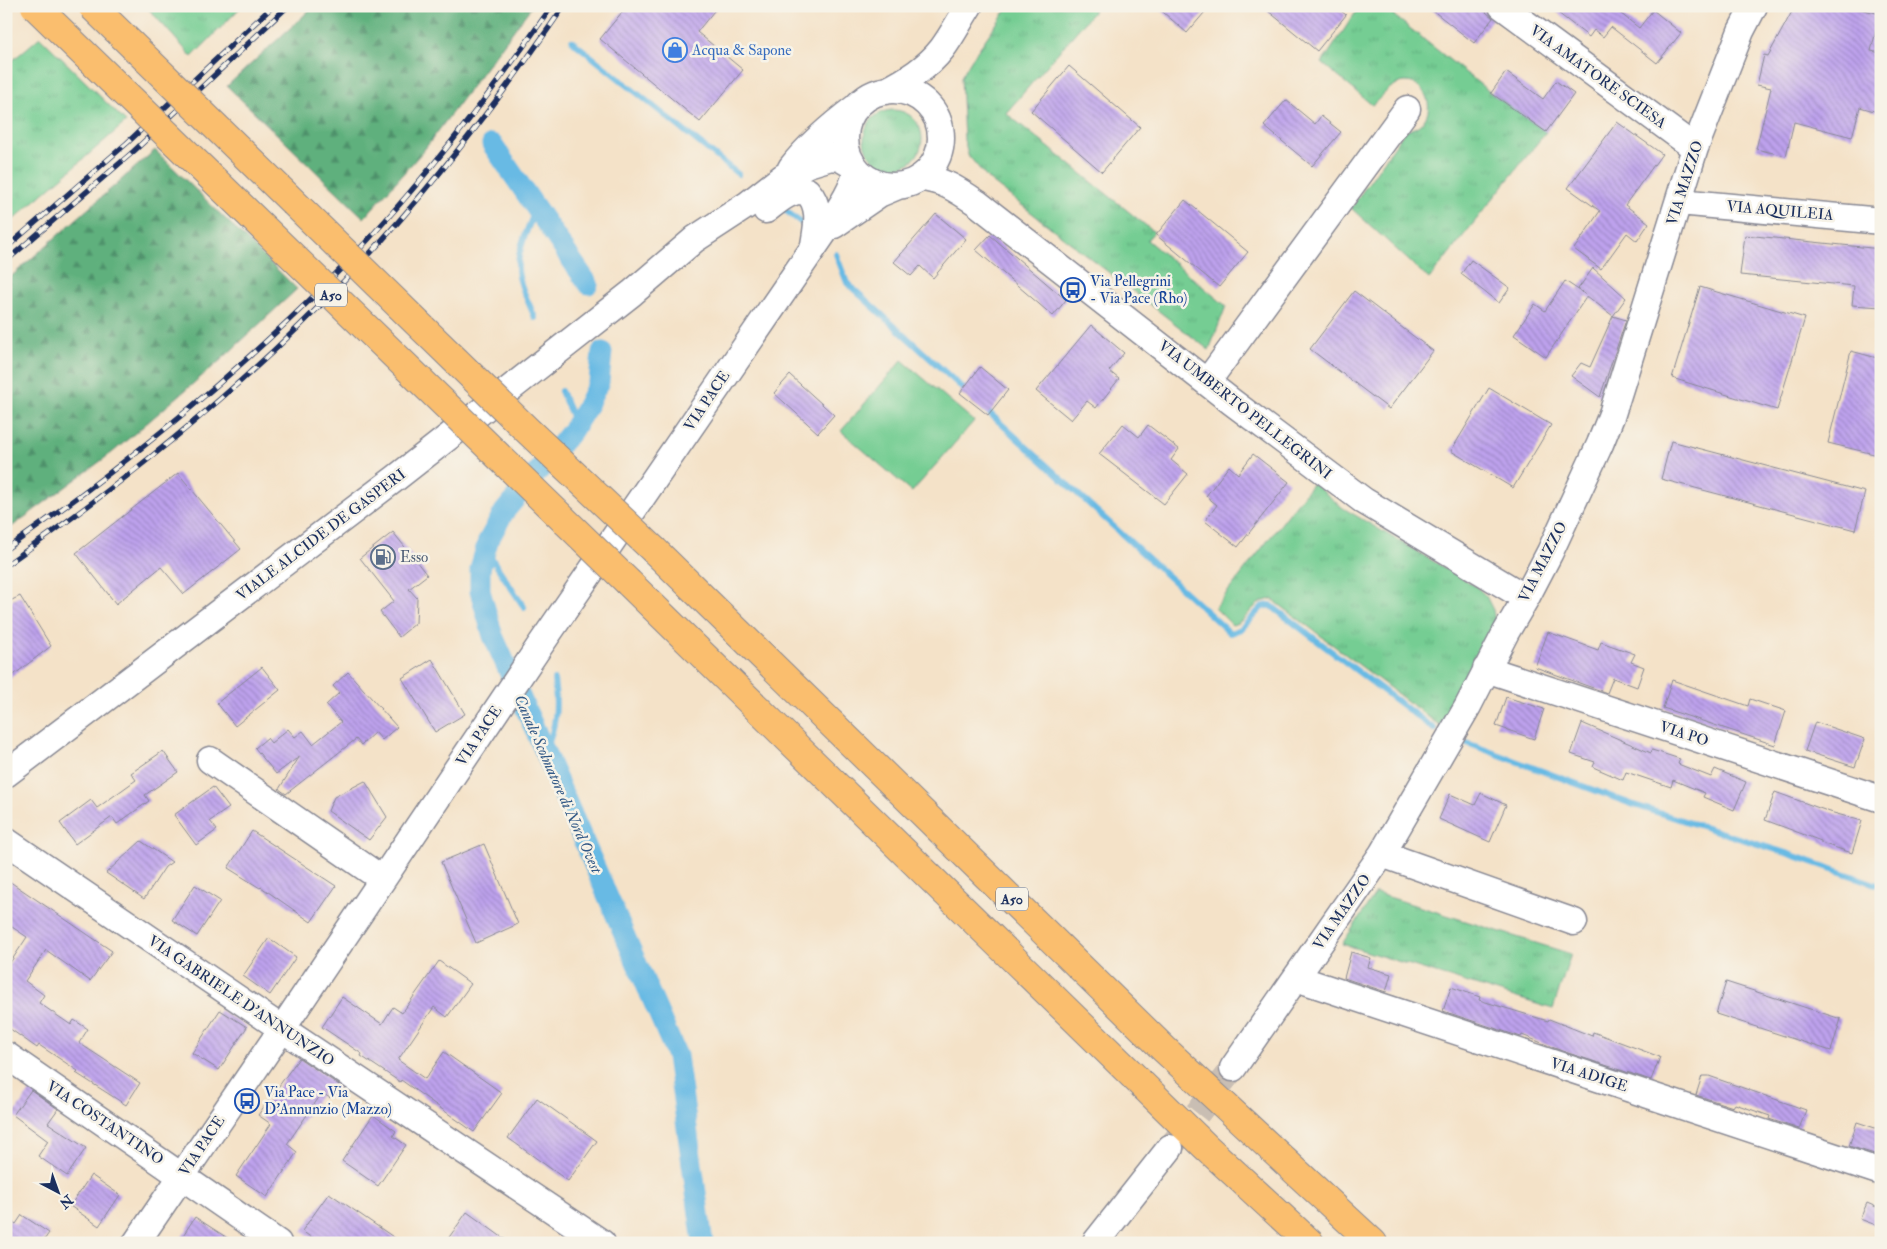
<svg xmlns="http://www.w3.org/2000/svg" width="1887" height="1249" font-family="'IM FELL Double Pica',serif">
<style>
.grass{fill:url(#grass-tufts);stroke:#487e78}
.forest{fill:url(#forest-firs);stroke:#3d706e}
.pitch{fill:#74cd93;stroke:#487e78}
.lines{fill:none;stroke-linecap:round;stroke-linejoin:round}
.stream{stroke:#68bae4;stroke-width:6}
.canal{stroke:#68bae4;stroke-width:21}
.building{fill:url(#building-back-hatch)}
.minor-tunnel{stroke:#c9beb3;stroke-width:26;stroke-dasharray:26 13;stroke-linecap:butt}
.minor-casing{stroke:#888893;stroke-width:29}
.highway-casing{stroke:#888893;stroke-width:30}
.minor{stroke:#fff;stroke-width:26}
.highway{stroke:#fabe6e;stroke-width:28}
.rail-casing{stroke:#1b2f5e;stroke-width:5.5}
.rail{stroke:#f7f3e8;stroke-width:4;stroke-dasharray:11;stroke-linecap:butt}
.highway-bridge-casing{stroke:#888893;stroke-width:30;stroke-linecap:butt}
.highway-bridge{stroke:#fabe6e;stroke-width:28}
.labels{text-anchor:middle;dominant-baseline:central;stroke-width:5;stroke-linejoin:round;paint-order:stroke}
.shield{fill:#f7f3e8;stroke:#5d6a87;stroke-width:1}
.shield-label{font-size:14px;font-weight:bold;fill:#1b2f5e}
.shop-label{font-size:15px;fill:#366cbe;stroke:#f7f3e8;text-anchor:start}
.street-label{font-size:15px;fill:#1b2f5e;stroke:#f7f3e8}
.transit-label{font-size:15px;fill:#164399;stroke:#f7f3e8;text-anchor:start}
.service-label{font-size:15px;fill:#4e5e75;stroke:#f7f3e8;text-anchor:start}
.water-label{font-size:16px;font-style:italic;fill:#325986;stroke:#f7f3e8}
</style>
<defs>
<pattern id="grass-tufts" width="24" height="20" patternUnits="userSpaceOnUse" patternTransform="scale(1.25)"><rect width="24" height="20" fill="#74cd93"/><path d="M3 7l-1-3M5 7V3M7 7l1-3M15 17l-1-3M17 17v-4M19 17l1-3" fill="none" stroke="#64b081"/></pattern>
<pattern id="forest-firs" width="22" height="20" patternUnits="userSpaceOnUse" patternTransform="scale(1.25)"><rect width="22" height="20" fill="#5fb07d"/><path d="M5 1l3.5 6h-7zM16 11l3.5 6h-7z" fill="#4e906a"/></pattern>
<pattern id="building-back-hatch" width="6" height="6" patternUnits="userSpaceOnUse" patternTransform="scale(1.25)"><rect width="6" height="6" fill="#bea2ed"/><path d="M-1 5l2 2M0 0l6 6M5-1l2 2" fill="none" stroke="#9a84c3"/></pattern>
</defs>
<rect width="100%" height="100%" fill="#f7f3e8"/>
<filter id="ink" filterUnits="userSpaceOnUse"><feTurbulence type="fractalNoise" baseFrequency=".02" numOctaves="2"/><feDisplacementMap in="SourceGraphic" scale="10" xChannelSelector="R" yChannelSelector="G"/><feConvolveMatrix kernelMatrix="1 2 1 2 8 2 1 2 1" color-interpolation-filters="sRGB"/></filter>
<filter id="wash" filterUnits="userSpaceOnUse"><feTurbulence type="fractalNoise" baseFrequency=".0096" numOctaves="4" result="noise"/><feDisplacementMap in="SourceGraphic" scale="20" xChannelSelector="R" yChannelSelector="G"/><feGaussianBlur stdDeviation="1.12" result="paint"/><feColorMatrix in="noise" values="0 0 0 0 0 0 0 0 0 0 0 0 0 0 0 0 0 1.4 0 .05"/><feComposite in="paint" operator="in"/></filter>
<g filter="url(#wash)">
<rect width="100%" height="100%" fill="#f4e2c8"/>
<path class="grass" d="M146 6H242L192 57Z
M1009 6H1090L1095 10 1006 113 1154 232 1147 240 1226 306 1209 350 988 179 968 155 964 140 961 77 971 60Z
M1360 6H1382L1491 93 1546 132 1429 279 1351 208 1405 131C1448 122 1424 69 1395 85 1388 88 1379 100 1372 105L1322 63Z
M40 37 126 122 6 226V66Z
M864 139a29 29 0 1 1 58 0a29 29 0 1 1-58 0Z
M1313 483 1343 508 1477 587 1486 596 1493 610 1497 633 1448 729 1435 722 1272 599C1248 603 1251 620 1232 625L1215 608Z
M1376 893 1571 954 1553 1009 1342 944Z"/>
<path class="forest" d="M314 6H532L424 150 364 218 227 86Z
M155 150 297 289 222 359 113 452 6 531V281Z"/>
<path class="pitch" d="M902 360 974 421 912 492 841 431Z"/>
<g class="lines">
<path class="stream" d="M572 41 738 174
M785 210 803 224
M836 254 847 283 968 393
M535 318C529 302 517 282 518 265 519 246 529 226 536 208
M561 391 576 425
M984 408 1230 633 1241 629 1262 607 1270 605 1434 729
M486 550 524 607
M1467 743 1634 805 1786 853 1881 886
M545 752C556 728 558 706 554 680"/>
<path class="canal" d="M492 144 588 284
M602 352 599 382 585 410 572 431 504 512 488 541 480 569V591L493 636 545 752 677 1056 703 1243"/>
</g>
<g id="blocks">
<path class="building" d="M627 6H718L697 32 743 70 700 122 600 39Z
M1156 6H1210L1187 33Z
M1262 6H1335L1346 15 1317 51Z
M1427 6H1479L1493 18 1474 43Z
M1549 6H1611L1639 28 1653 10 1681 33 1657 63 1611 27 1603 37 1594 30 1589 37Z
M1795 6H1848L1880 14 1871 51 1881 53V113L1860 107 1852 137 1794 122 1786 156 1756 149 1771 88 1757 85 1764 55 1768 56Z
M1069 66 1140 127 1102 172 1031 111Z
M1506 72 1543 99 1556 81 1574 94 1546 132 1491 93Z
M1286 100 1315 124 1321 116 1341 132 1312 166 1264 126Z
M1617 122 1662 154 1625 205 1649 223 1637 241 1627 233 1601 269 1574 249 1600 211 1568 188Z
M1185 200 1248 252 1219 287 1156 235Z
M936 214 966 239 933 278 920 266 911 276 894 262Z
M990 235 1066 300 1053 316 976 250Z
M1745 235 1881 249V307L1852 305 1854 286 1740 275Z
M1471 260 1510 288 1499 303 1461 274Z
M1593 268 1626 298 1613 316 1587 296 1546 357 1514 335 1535 304 1545 311 1565 281 1586 295 1578 289Z
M1700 287 1805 318 1777 410 1672 378Z
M1354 291 1433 351 1389 409 1310 349Z
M1613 316 1626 320 1600 397 1571 376 1581 363 1590 367Z
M1091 325 1124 353 1109 371 1119 379 1096 408 1087 401 1071 420 1036 391Z
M1851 351 1881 359V442L1878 455 1828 443Z
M980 367 1008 390 988 415 960 393Z
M790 375 834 415 818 433 774 393Z
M1489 388 1551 425 1513 488 1451 451Z
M1123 424 1139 437 1148 425 1179 449 1171 460 1188 474 1164 504 1099 454Z
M1671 441 1865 492 1855 530 1661 479Z
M1253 454 1289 482 1238 547 1205 521 1217 505 1206 496 1229 466 1238 474Z
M178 473 241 549 184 594 161 567 116 604 76 553Z
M393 532 427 575 409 589 417 598 416 623 399 637 380 612 394 601 360 558Z
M20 596 51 646 6 681V603Z
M1548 632 1598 650 1601 642 1635 654 1631 662 1644 667 1637 687 1613 678 1607 693 1535 667Z
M432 659 465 714 435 732 402 678Z
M262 667 280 690 235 726 217 703Z
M348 672 397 727 382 740 375 732 361 745 356 739 286 794 279 789 300 756 276 774 255 748 267 738 271 743 288 729 295 737 303 731 313 744 341 722 326 705 339 693 333 686Z
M1672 680 1748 706 1750 699 1786 711 1775 745 1663 708Z
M1506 697 1544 709 1534 739 1496 726Z
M1815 722 1865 739 1855 767 1805 751Z
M1582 723 1651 753 1652 750 1680 759 1678 764 1711 777 1715 769 1746 782 1734 810 1703 797 1705 793 1673 780 1671 787 1626 772 1623 780 1593 767 1595 762 1571 754Z
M163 751 178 772 145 795 149 801 117 824 112 817 75 844 60 823 91 800 97 808 136 780 131 773Z
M365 781 387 817 369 840 328 811 334 797Z
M213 787 229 808 210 821 217 830 196 845 174 815Z
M1775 792 1830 812 1862 821 1852 853 1821 843V841L1765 820Z
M1481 793 1506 805 1490 842 1439 819 1450 794 1475 805Z
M252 831 336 886 311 922 261 887 260 888 228 868Z
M141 841 172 862 165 867 144 899 106 873Z
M484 844 518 924 476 943 441 862Z
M6 879 112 951 90 981 46 950 25 981 44 995 39 1003 71 1025 74 1020 88 1029 79 1043 140 1083 126 1105 76 1073 78 1071 39 1045 37 1048 6 1026V969L27 937 6 923Z
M195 885 220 901 197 936 172 920Z
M269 938 296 957 270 995 243 976Z
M1351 952 1371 958 1368 967 1391 974 1386 992 1344 978Z
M439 961 471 984 447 1017 434 1007 398 1060 425 1079 444 1052 502 1093 474 1132 401 1080 400 1082 361 1056 362 1054 322 1027 342 997 382 1024 393 1007 402 1013Z
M1726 982 1841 1019 1831 1051 1716 1014Z
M1451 987 1480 997 1479 1000 1548 1021 1549 1019 1592 1036 1593 1032 1660 1057 1651 1080 1562 1051 1522 1035 1521 1037 1443 1011Z
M220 1010 247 1027 219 1070 192 1053Z
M299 1058 339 1085 330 1098 322 1093 287 1144 297 1152 267 1197 236 1176 271 1124 258 1115Z
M1702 1076H1709L1806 1110 1799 1129 1769 1119 1770 1116 1735 1104 1733 1107 1696 1095Z
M31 1090 58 1109 48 1123 86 1148 67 1176 38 1156 48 1141 13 1115Z
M537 1098 597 1141 568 1181 508 1138Z
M373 1115 396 1131 393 1136 406 1145 378 1186 342 1161Z
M1857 1122 1881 1130V1156L1849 1146Z
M91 1175 120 1195 99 1226 70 1206Z
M329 1193 402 1243H319L302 1231Z
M1867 1203 1881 1209V1227L1860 1219Z
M467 1212 510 1243H445Z
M22 1215 49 1233 42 1243H6V1218L16 1224Z
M195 1217 235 1243H178Z"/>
</g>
</g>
<g filter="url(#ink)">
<use href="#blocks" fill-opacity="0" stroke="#888893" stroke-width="1"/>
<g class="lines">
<path class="minor-tunnel" d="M1173 1144 1233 1068"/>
<defs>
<path id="minor" d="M1502 6 1695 148
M845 138a48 48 0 1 1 96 0a48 48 0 1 1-96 0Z
M886 91C907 80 927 68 942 49 952 36 960 20 969 6
M791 168C809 145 831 126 855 108
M919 178C942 179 958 190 977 203L1232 402 1364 501 1526 598
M1679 202 1881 221
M766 210C779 200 790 189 807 191 822 207 817 226 814 245
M834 225 879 194 898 186
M1207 382 1407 109
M1486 669 1881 799
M210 760 382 879
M6 774 396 478 632 293 695 239 747 205 783 177 808 164 831 157 840 158 852 165
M6 841 291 1035 602 1243
M1382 854 1574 922
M1297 976 1308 982 1881 1172
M6 1055 278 1243
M1233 1068 1382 854 1468 706 1506 632 1526 598 1550 552 1600 444 1612 414 1695 148 1741 31 1754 6
M136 1243 282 1029 539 647 825 231C837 212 852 193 857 170
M1095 1243 1170 1148"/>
<path id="highway" d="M655 551 1164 1049 1373 1243
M629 583 1205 1146 1310 1243"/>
</defs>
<use href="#minor" class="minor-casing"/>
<use href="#highway" class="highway-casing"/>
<use href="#minor" class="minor"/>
<use href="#highway" class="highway"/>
<defs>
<path id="rail" d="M6 248 127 143 273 6
M6 261 134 151 288 6
M6 549C106 479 201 403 290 319 389 226 474 118 552 6
M6 565C127 481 243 387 345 280 426 196 498 102 564 6"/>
</defs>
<use href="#rail" class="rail-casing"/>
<use href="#rail" class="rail"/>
<defs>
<path id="highway-bridge" d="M35 6 629 583
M92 6 527 430 655 551"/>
</defs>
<use href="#highway-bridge" class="highway-bridge-casing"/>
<use href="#highway-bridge" class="highway-bridge"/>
</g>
</g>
<defs>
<symbol id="shop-ring" viewBox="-11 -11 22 22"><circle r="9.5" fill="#f7f3e8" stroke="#3f7fe0" stroke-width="1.5"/><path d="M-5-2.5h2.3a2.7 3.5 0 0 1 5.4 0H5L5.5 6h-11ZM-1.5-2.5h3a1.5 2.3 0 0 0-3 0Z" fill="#3f7fe0"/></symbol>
<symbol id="bus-ring" viewBox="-11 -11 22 22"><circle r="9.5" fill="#f7f3e8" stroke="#1a4fb4" stroke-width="1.5"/><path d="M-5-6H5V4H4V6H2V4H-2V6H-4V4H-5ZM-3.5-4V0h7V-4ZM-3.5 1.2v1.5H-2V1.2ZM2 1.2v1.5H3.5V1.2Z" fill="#1a4fb4"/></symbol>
<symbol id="fuel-ring" viewBox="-11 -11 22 22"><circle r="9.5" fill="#f7f3e8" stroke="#5c6f8a" stroke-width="1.5"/><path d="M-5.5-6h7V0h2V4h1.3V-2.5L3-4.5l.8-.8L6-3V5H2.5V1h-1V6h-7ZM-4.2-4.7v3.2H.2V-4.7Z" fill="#5c6f8a"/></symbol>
</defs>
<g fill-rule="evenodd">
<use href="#shop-ring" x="661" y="36" width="28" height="28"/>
<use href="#bus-ring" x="1059" y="276" width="28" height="28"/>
<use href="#fuel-ring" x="369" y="543" width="28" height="28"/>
<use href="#bus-ring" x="233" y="1087" width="28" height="28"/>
</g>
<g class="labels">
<g class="shield">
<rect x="315" y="283.5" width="32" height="23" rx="4"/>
<rect x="996" y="887.5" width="32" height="23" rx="4"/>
</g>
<g class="shield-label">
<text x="331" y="295">A50</text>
<text x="1012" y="899">A50</text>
</g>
<g class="shop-label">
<text x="692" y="50">Acqua &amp; Sapone</text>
</g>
<g class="street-label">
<text transform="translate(1598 77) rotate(36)">VIA AMATORE SCIESA</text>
<text transform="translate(1685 183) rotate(-72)">VIA MAZZO</text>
<text transform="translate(1780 211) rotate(5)">VIA AQUILEIA</text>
<text transform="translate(707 401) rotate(-56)">VIA PACE</text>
<text transform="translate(1245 410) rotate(38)">VIA UMBERTO PELLEGRINI</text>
<text transform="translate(321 535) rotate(-37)">VIALE ALCIDE DE GASPERI</text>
<text transform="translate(1543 562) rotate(-63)">VIA MAZZO</text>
<text transform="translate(1684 734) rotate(18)">VIA PO</text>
<text transform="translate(479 736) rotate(-56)">VIA PACE</text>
<text transform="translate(1342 912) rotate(-55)">VIA MAZZO</text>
<text transform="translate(241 1001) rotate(34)">VIA GABRIELE D'ANNUNZIO</text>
<text transform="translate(1589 1075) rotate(18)">VIA ADIGE</text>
<text transform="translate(105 1123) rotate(34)">VIA COSTANTINO</text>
<text transform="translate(202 1146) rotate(-56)">VIA PACE</text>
</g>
<g class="transit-label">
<text x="1090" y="281">Via Pellegrini<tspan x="1090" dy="17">- Via Pace (Rho)</tspan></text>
<text x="264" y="1092">Via Pace - Via<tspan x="264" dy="17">D'Annunzio (Mazzo)</tspan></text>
</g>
<g class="service-label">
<text x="400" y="557">Esso</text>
</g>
<g class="water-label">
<text transform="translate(558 784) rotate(66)">Canale Scolmatore di Nord Ovest</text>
</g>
</g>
<rect width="1887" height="1249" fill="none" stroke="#f7f3e8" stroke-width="25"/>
<g transform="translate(58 1192) rotate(139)" stroke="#f7f3e8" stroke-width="4" paint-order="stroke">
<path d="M0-4L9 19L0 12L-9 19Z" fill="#1b2f5e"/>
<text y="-8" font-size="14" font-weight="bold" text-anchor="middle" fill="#1b2f5e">N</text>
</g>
</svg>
